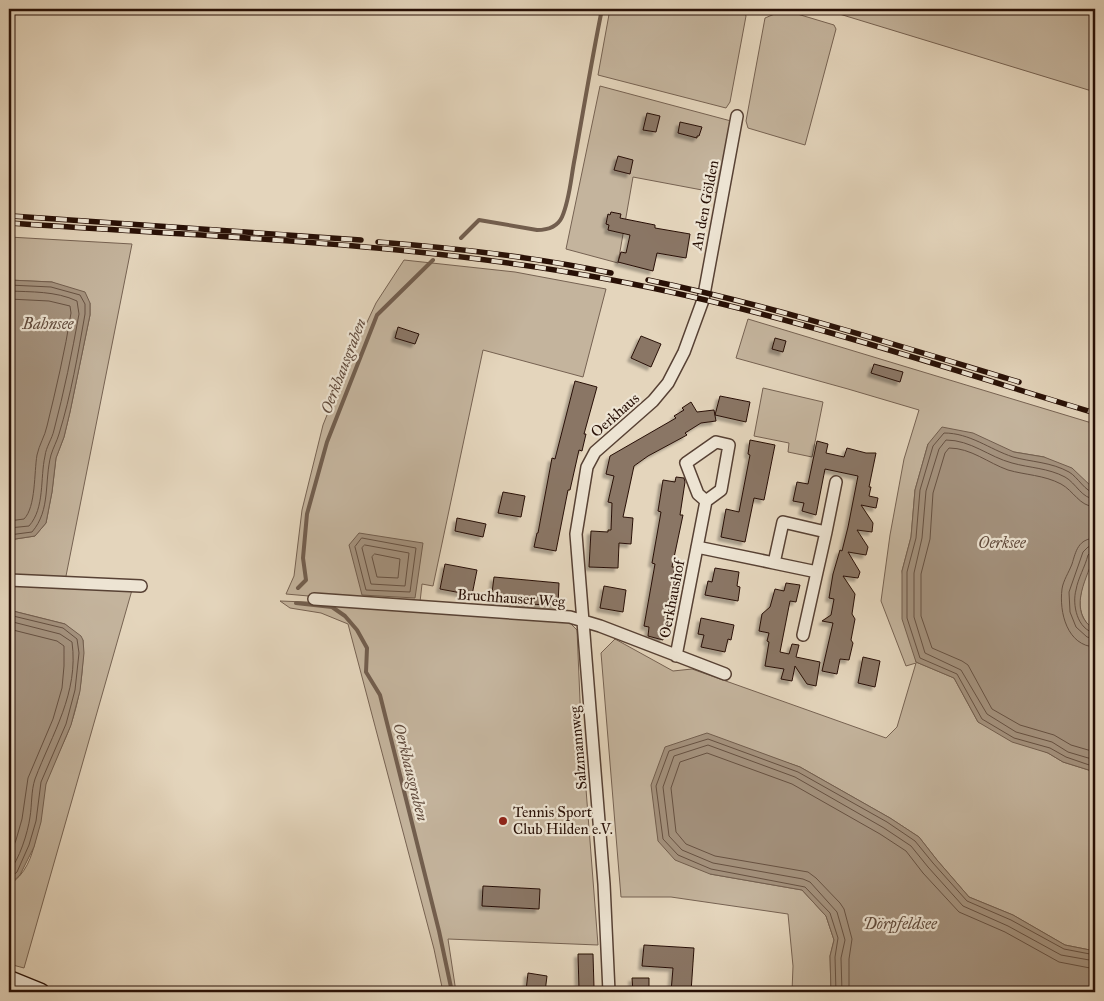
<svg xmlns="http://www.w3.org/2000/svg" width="1104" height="1001" font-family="'IM FELL Great Primer',serif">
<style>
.green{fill:#c4b49d;stroke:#766252}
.water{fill:#a4927e;stroke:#725e4e}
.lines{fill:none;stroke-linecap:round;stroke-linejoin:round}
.shore{stroke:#665142;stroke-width:1}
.stream{stroke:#725e4e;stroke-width:4}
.building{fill:#8a7665;stroke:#281006;filter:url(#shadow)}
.minor-casing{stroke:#574134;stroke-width:14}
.secondary-casing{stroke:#281006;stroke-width:19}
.minor{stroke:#ede4d3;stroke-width:11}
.secondary{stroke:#ede4d3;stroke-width:16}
.rail-casing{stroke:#281006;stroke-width:5.5}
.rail{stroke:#ede4d3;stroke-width:4;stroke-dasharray:11;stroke-linecap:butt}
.poi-dot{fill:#8f2418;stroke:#ede4d3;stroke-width:2}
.labels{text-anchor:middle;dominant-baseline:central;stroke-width:4.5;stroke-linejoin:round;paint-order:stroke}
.street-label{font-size:15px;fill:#281006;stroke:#ede4d3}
.poi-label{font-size:15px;fill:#281006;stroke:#ede4d3;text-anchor:start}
.water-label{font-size:16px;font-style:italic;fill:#604a3c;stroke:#ede4d3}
</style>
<defs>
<filter id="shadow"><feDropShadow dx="-3.5" dy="3.5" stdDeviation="1" flood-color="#0004"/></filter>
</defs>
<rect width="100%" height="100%" fill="#e4d5bc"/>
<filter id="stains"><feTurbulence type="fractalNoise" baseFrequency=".004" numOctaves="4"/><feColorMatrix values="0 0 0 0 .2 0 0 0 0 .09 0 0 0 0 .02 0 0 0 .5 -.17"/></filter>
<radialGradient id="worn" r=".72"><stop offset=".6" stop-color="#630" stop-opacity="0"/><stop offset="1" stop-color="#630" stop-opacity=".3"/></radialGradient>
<path class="green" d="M610 9H744L746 16 730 102 726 108 598 75Z
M823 9H1095V92Z
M784 10 834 25 836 29 805 145 748 128 746 121 765 18Z
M600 86 731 121 718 193 633 177 618 263 566 249Z
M9 237 132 244 66 576V586L132 590 24 968 9 964V885C42 864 35 816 46 783 52 764 63 746 70 727 80 699 84 670 83 640L65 624 9 610V540L35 536 46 523 52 492 56 458 64 437 70 412 90 315V303L52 282 9 280Z
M404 260 515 272 606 289 583 377 483 350 433 586 422 584 420 602 320 597 286 594 294 576 302 510 323 425 347 365 376 303Z
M748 319 1095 424V492L1092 487 1044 457 1014 452 928 444 915 490 911 537 902 571 916 662 954 678 978 722 1048 753 1063 762 1095 772V951L1065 945 1013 915 969 897 937 860 919 837 890 818 800 767 767 756 710 874 802 890 826 916 834 940 830 956 831 992H792L793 966 788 914 671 897H621L601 653 615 639 673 671 692 669 886 738 897 727 916 663 906 666 881 601 890 535 904 459 919 410 848 389 736 358Z
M763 388 823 402 812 457 788 452 789 443 754 436Z
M1095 549V629C1092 627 1088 625 1086 622 1071 602 1089 570 1095 549Z
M280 601 332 603 569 622 577 630 581 724 598 945 448 939 456 992H443L434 949 348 624 321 613 290 608Z"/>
<path class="water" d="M9 280 52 282 85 292 90 303V315L70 412 64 437 56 458 52 492 46 523 35 536 9 540Z
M942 427 973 433 1014 452 1044 457 1072 468 1092 487 1095 492C1095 508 1098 535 1095 551 1091 572 1070 601 1086 622 1088 625 1092 627 1095 629V772L1063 762 1048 753 1012 742 978 722 954 678 916 662 902 619V571L911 537 915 490 928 444Z
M359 533 423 543 415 598 362 595 349 545Z
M9 610 65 624 81 636 83 640 84 653 80 691 71 725 46 784 41 822 34 847 20 875 9 885Z
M707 733 800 767 890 818 919 837 937 860 969 897 1013 915 1065 945 1095 951V992H831L830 956 834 940 826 916 802 890 710 874 675 860 658 841 651 785 665 747Z"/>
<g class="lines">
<path class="shore" d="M9 285 51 287 80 295 85 304V314C78 354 71 395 59 434 57 441 53 448 51 455 44 481 51 510 32 532L9 535
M9 291C31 292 56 291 77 301L79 314C72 353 64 392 54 430 52 439 46 447 45 456 40 478 45 508 29 526L9 528
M9 299 49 301 70 306 71 313C65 351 56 389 47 426 45 436 39 445 37 455 34 472 36 507 24 519L9 521
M1095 493C1085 492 1078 477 1069 472 1051 462 1031 462 1013 457 989 449 970 433 944 433L933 446 920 490 916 538 907 572V618L920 658 957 674 982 719 1014 738 1050 748 1066 757 1095 767
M1095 499C1082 499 1076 483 1065 477 1048 468 1030 468 1012 463 989 457 971 440 946 440L939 449 926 491 922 538 914 573V617L925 653 961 670 987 714 1016 732 1052 742 1068 752 1095 760
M1095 507C1079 506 1074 491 1061 484 1044 475 1025 475 1008 470 988 463 971 448 949 448L945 453 933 493 930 539 921 574V616L932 648 962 661 968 665 992 709 1020 725 1054 735 1071 745 1095 752
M362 538 416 548 410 592 366 590 355 547Z
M1095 538C1078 539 1076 551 1072 564 1069 572 1063 581 1062 589 1059 612 1067 646 1095 647
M365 545 409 553 405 586 371 584 362 548Z
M1095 545 1088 547 1083 552 1069 592 1070 612 1076 627 1087 637 1095 639
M1095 552H1091L1088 555C1085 567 1078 578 1076 590 1072 604 1077 630 1095 633
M375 554 400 559 398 578 377 577 372 557Z
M9 615 63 628 77 639 79 653 75 690 66 724 41 782 36 821 29 845 17 872 9 879
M9 621 60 634 72 642C79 693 52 734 35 779 31 791 32 805 30 817 28 832 19 861 9 871
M9 629 57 641 64 646V666L62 688 53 719 28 778 22 819 16 840 9 858
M836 992 835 957 838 938 830 913 805 887 711 869 678 855 663 839 656 786 669 751 708 739 798 772 887 822 915 841 933 863 967 901 1011 920 1064 949 1095 955
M842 992 841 958 845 940 837 912 810 882 803 879 713 863 682 850 669 836 663 787 674 756 708 745 795 777 884 828 911 846 928 867 963 906 1008 926 1061 955 1095 961
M849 992V959L852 939 844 909 840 903 816 878 808 872 715 856 686 844 676 832 671 788 680 762 707 753 792 784 880 834 906 851 923 873 959 912 1005 932 1059 962 1095 969"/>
<path class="stream" d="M461 238 479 220 537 230C547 230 557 228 562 217 570 199 571 176 575 157 584 107 592 58 602 9
M298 588 306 580 303 558 307 514 327 442 377 315 433 260
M296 603 332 607 345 616 357 630 367 648 366 672 380 695 439 931 452 992"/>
</g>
<path class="building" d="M647 113 660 116 656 132 643 130Z
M680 122 702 127 699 136H697V138L678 133Z
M618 156 633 160 630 174 614 170Z
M611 212 621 214 620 218 655 225V228L690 234 686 258 657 253 653 271 618 262 621 252 626 253 630 235 608 230 609 225 606 224 608 214 610 215Z
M398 327 419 334 415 344 395 338Z
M641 336 661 344 651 367 631 358Z
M775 338 786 341 783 352 772 349Z
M874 364 903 372 900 382 871 373Z
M575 381 597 387 584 434H586L582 451 579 450 570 490H568L556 551 534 547 537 533H538L552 458 555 459Z
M720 396 750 402 746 422 715 415Z
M691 402 697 412 714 410 716 421 701 423 685 433 687 435 648 456 634 466 623 517 633 518 631 544 619 543 618 568 589 567 591 531 608 532V530H611L612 503 608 502 614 476 606 474 610 456 676 418 674 416 684 410 682 408Z
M750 440 775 445 764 500 754 498 745 542 721 537 726 509 739 512 750 455 748 454Z
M817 441 828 444 826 453 844 457 847 448 866 453H876L869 487H871L869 496 878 498 876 508 861 505 873 523 872 532 857 530 868 547 866 555 848 552 860 572 858 578 843 576 855 594 852 614 855 619 851 640 853 643 849 660 840 659 837 674 822 671 833 623 822 621 831 615 834 599 829 598 833 574 840 550 842 551 848 527 858 476 825 469 816 515 802 511 804 503 793 501 797 482 808 484Z
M676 477 684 478 685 482 680 515H683L672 567H675L663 630H665L663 640 648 636 649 627 644 626 655 564 652 563 661 512 658 511 663 480 675 482Z
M503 492 525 496 521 517 498 513Z
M457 518 486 524 483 537 455 531Z
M445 564 477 570 472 595 440 589Z
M715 568 739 572 737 586 740 587 738 601 705 595 708 581 712 582Z
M494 577 559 583 558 606 491 601Z
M786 583 800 585 796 602 790 601 780 652 789 654 792 644 799 645 796 657 820 662 816 686 807 684 795 666 792 681 781 679 784 669 765 666 769 642 767 641 769 633 759 631 762 614 770 607 775 589 784 591Z
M604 586 626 590 623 612 600 608Z
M701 618 734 625 731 640 728 639 725 652 701 647 704 635 698 634Z
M863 657 880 661 875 687 858 683Z
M483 886 540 889 539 909 482 906Z
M644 945 694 948 691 992H671L673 968 642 966Z
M578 954H593L594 988 579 989Z
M528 973 547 976 545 992 526 991Z
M632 978H649V992H633Z"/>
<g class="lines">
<defs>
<path id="minor" d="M783 522 826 532 817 572 774 563Z
M826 532 836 482
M697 547 774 563
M9 580 141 586
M314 599 570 617 600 626 725 674
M803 635 817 572
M676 656 706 501 721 490 729 445 716 442 686 463 698 494 706 501
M609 992 604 884 576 534 587 467 595 452 653 401 668 383 684 352 703 300 737 116"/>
<path id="secondary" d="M9 979 41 992"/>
</defs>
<use href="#minor" class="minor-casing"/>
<use href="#secondary" class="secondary-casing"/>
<use href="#minor" class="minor"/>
<use href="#secondary" class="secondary"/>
<defs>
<path id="rail" d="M12 216 361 240
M9 223C210 237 414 242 612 280 777 311 936 365 1095 413
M378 242C456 248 534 257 611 273
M648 280C774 306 896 345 1019 382"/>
</defs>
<use href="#rail" class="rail-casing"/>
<use href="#rail" class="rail"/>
</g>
<circle class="poi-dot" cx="503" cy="821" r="5"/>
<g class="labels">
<g class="street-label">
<text transform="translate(705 205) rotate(-79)">An den Gölden</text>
<text transform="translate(615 415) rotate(-41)">Oerkhaus</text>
<text transform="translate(511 598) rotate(4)">Bruchhauser Weg</text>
<text transform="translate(672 599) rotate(-79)">Oerkhaushof</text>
<text transform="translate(578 748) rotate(-95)">Salzmannweg</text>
</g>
<g class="poi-label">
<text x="513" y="812">Tennis Sport<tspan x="513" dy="17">Club Hilden e.V.</tspan></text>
</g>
<g class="water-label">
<text x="48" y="323">Bahnsee</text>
<text transform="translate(343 366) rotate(-69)">Oerkhausgraben</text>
<text x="1002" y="542">Oerksee</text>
<text transform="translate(411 772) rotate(76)">Oerkhausgraben</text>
<text x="900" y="923">Dörpfeldsee</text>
</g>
</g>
<rect width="1104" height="1001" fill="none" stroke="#e4d5bc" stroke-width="30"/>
<rect x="10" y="10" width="1084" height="981" fill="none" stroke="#281006" stroke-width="2.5"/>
<rect x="15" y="15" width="1074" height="971" fill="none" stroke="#281006"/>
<rect width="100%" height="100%" filter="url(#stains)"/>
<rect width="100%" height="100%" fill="url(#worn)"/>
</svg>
